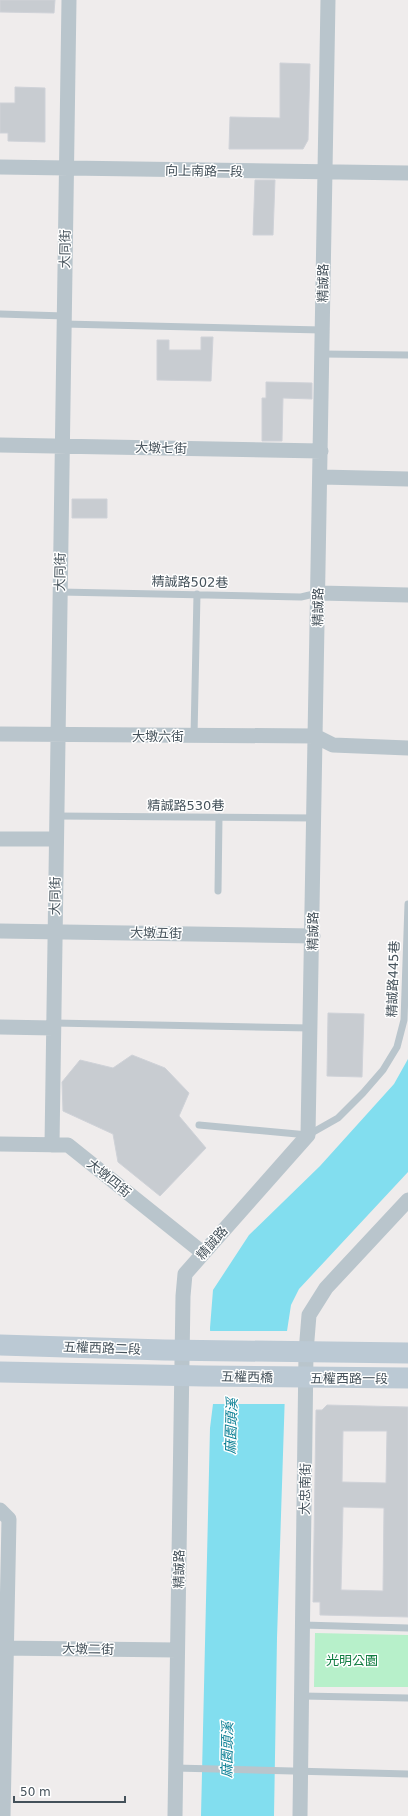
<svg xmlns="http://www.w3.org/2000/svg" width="408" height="1816" font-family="'DejaVu Sans','Noto Sans TC',sans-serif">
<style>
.green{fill:#b7f0ca}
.water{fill:#82deef}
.pier{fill:#efecec}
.building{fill:#c8ccd1;stroke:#cfd2d8;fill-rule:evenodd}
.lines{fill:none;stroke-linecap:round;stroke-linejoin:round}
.service{stroke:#b9c5cc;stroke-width:7}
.minor{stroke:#b9c5cc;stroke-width:15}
.secondary{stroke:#bbc9d4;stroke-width:21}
.labels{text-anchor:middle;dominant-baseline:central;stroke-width:3;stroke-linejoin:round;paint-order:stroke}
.street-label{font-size:13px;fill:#44515a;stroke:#fff}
.park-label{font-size:13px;fill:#127d42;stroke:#fff}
.water-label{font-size:14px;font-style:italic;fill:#087e93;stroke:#fff}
</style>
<rect width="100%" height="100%" fill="#efecec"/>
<path class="green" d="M315 1633 408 1635V1687H314Z"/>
<path class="water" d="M408 1059V1172L299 1289 291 1305 287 1331 277 1638 274 1816H201L210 1428 213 1404 210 1328 213 1290 249 1235 320 1166 394 1084Z"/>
<path class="pier" d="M208 1331H288L287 1404H211Z"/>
<path class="building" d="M0 0H55L54 13 0 12Z
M280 63 310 64 308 140 303 149H229L230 117 280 118Z
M15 87 45 88V142L8 141V133H0V103H15Z
M255 180H275L273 235H253Z
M201 337H213L211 381 157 380V340H169V350H201Z
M266 382 312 383V399L283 398 282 441H262V398H266Z
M72 499H107V518H72Z
M328 1013 364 1014 362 1077 327 1076Z
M132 1055 165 1068 189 1093 179 1116 206 1148 160 1196 118 1162 113 1134 63 1111 62 1082 80 1060 113 1068Z
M327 1405 408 1407V1617L320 1615V1602H313L316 1410H322ZM343 1431H387L386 1483 342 1482ZM343 1507 384 1508 383 1591 341 1590Z"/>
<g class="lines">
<path class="service" d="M0 314 65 316
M64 324 322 330
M322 354 408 355
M60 592 301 597 318 593
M194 736 197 594
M56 816 315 818
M218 891 219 817
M54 1023 311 1028
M199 1125 308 1135 338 1118 363 1093 383 1070 397 1047 404 1020 408 904
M303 1625 408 1628
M302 1696 408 1698
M175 1768 408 1774"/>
<path class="minor" d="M0 167 408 173
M0 445 321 451
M321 477 408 479
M319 593 408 595
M0 734 315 736 333 745 408 748
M0 839H56
M0 931 313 936
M0 1027 53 1028
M0 1144 68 1145 203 1253
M52 1145 69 0
M0 1510 9 1519 3 1816
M0 1648 177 1650
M175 1816 183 1296 185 1274 308 1135 328 0
M300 1816 306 1352 309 1315 326 1288 408 1200"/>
<path class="secondary" d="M0 1345 164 1350 408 1353
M0 1372 204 1376 408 1378"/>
</g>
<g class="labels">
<g class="street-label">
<text transform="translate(204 171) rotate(1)">向上南路一段</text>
<text transform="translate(65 249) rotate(-89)">大同街</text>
<text transform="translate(323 283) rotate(-89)">精誠路</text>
<text transform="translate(161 448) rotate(1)">大墩七街</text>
<text transform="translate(60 572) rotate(-89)">大同街</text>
<text transform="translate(190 582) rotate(1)">精誠路502巷</text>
<text transform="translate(318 607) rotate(-89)">精誠路</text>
<text x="158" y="736">大墩六街</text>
<text x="186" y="805">精誠路530巷</text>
<text transform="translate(55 896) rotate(-89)">大同街</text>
<text transform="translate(313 931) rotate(-89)">精誠路</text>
<text transform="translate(156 933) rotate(1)">大墩五街</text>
<text transform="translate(393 979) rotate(-88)">精誠路445巷</text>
<text transform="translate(109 1178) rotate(39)">大墩四街</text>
<text transform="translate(212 1243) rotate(-49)">精誠路</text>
<text transform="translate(102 1348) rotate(2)">五權西路二段</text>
<text transform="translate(247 1377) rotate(1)">五權西橋</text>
<text x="349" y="1378">五權西路一段</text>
<text transform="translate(305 1489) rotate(-89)">大忠南街</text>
<text transform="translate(179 1569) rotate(-89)">精誠路</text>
<text transform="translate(88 1649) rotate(1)">大墩二街</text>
</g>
<g class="park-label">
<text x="352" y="1660">光明公園</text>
</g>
<g class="water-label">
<text transform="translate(231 1426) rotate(-88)">麻園頭溪</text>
<text transform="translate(227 1750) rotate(-89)">麻園頭溪</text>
</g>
</g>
<path d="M14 1796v6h111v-6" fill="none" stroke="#44515a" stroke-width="2"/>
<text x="20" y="1796" font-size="12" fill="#44515a" stroke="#ffffff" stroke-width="3" paint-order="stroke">50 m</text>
</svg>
